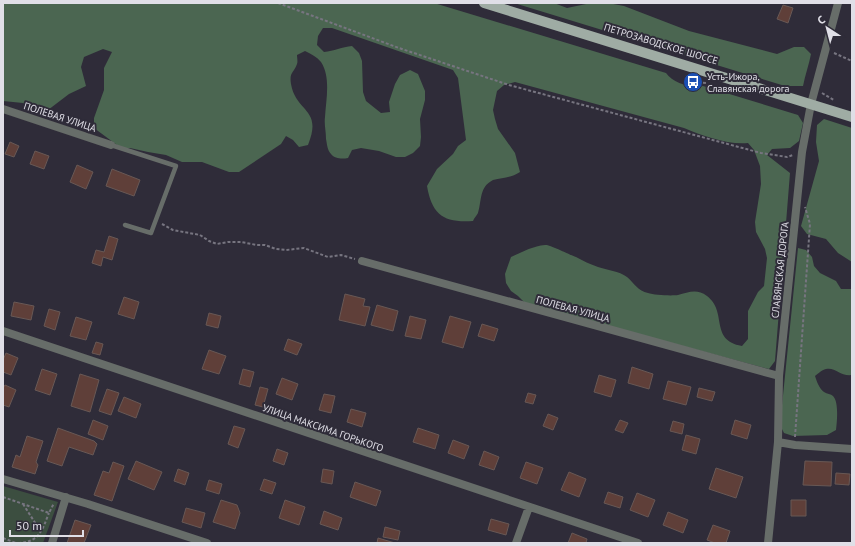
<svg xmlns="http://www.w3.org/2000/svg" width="855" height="546" font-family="'PT Sans',sans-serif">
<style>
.green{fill:#3c4e40}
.forest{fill:#4b6651}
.building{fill:#5f3f39;stroke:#685855}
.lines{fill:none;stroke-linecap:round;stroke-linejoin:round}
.path{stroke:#777580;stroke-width:2;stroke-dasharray:3 2;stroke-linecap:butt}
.lane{stroke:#676d69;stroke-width:4.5}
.street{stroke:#676d69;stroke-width:8}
.primary{stroke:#9faca4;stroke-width:10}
.labels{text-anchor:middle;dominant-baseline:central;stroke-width:4;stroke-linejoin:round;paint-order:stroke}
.street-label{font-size:10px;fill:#e0dfe7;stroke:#2f2c39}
.poi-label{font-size:10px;fill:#e0dfe7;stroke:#2f2c39;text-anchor:start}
</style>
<rect width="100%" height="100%" fill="#2f2c39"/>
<path class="green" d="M3 486 58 502 43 543H3Z"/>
<path class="forest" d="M3 3H434L666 73C673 83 690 88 703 86L798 115 803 123 799 141 790 148 772 149 767 155 790 173 775 361 769 369 526 304 518 296 511 291 506 283 505 274 511 257C522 252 533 246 545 245 549 244 570 255 576 257 583 261 590 264 598 267 607 270 619 271 627 277 634 283 638 291 648 293 654 295 671 296 678 295 688 293 696 288 707 296 728 312 709 340 742 346L748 339V311L758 292 764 286 767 258 765 249 756 232 755 222 761 184 760 166 754 150 748 143C728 145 703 136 684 128L515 82 504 85 497 91 493 110 495 119 498 129 515 153 520 172C511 178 503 177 493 180 479 187 482 200 478 213 477 215 474 218 473 221 444 223 432 215 427 186L437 169 453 154 458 146 466 140 458 78 453 70 332 28H323L318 36 317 45 324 52C334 51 342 47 352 46L359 53 362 61 363 92 366 101 381 113 390 112 389 102 395 84 400 75 410 70 418 74 425 91V100L420 119 421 137 420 146 413 153 405 157H396L379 151 361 148 352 150 348 158C342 159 335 159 331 154 327 150 327 143 326 139 326 131 324 124 325 117 326 100 331 77 321 62 317 57 311 54 305 51L297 55C297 57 298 62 297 64 294 73 289 72 291 84 296 113 323 108 308 145L299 147 293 140 286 136 281 144 239 172H229L202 162H182L166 155 148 152 130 148H121L94 128V118L104 90V68L112 52 103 49 84 57 81 67 86 86 69 94 48 110 39 112 23 103 3 101Z
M514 3H554L567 8 591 3H608L624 6 689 31 777 54 794 47H804L811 54C809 65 805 75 803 86H785Z
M824 119 852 128V262L838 253 826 239 807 234 801 226 819 161 816 142 817 125Z
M798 248 806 250 812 257 814 266 820 273 836 281 841 289H852V375C836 377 833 359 815 376 817 382 819 388 824 392 827 394 831 394 833 396 839 402 837 422 836 430L827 435 793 436 784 433 780 425Z"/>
<path class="building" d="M783 5 793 8 788 23 777 19Z
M10 142 19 146 14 157 5 154Z
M35 151 49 156 44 169 30 164Z
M77 165 93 172 86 189 70 182Z
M112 169 140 180 134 196 106 186Z
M109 236 118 239 112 260 103 257 101 266 92 263 96 250 104 252Z
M345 294 365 299 363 306 370 307 365 326 339 320Z
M124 297 139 302 134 319 118 314Z
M14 302 34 306 31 320 11 316Z
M377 305 398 311 393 331 371 325Z
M49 309 60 312 55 330 44 326Z
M209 313 221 316 218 328 206 325Z
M410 316 426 320 421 339 405 336Z
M450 316 471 322 463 348 442 342Z
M76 317 92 322 86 340 70 336Z
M482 324 498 329 494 341 478 336Z
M288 339 302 344 297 355 284 350Z
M96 342 103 344 100 355 92 353Z
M209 350 226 356 219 374 202 369Z
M6 353 18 358 11 375 3 372V360Z
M632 367 653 374 649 389 628 383Z
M42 369 57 374 50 395 35 390Z
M243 369 254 372 250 387 239 384Z
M80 374 99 380 90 412 71 406Z
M599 375 616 380 611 397 594 392Z
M282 378 298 384 292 400 276 394Z
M668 381 691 387 686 405 663 399Z
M5 385 16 390 9 407 3 405V388Z
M260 387 268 389 263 407 255 405Z
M699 388 715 392 712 401 697 397Z
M107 389 119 393 111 415 99 411Z
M528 393 536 395 533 404 525 402Z
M324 394 335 396 331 413 319 410Z
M124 397 141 404 136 418 118 411Z
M351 409 366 413 362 427 347 422Z
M548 414 558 418 553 430 543 426Z
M93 420 108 426 103 440 88 434Z
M620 420 628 423 623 433 615 430Z
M735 420 751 425 747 439 731 434Z
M673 421 684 424 682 434 670 431Z
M234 426 245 429 238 448 228 444Z
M58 428 94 441 97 444 93 455 69 447 62 466 47 461Z
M418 428 439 435 435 449 413 442Z
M686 435 700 439 696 454 682 450Z
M27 436 43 441 36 462 38 465 35 474 12 467 16 455 20 457Z
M453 440 469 446 464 459 448 453Z
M277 449 288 453 284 465 273 461Z
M484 451 499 457 494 470 479 465Z
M136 461 162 472 154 490 128 479Z
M805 461 832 462 831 486 803 485Z
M113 462 124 466 112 501 94 495 103 471 109 473Z
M526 462 543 468 537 484 520 478Z
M716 468 743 477 736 498 709 489Z
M178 469 189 473 185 485 174 481Z
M323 469 334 471 332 484 321 482Z
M569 472 586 479 579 497 561 490Z
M836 473 850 474 849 485 835 484Z
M264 479 276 483 272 494 260 490Z
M209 480 222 484 219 494 206 490Z
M355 482 381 491 376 506 350 497Z
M608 492 623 497 620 508 604 503Z
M637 493 655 500 648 517 630 510Z
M221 500 237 505 240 513 235 529 213 522Z
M285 500 305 507 299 525 279 518Z
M791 500H806V516H791Z
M186 508 205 513 201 528 182 522Z
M324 511 342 518 338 530 320 524Z
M668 512 688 520 683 533 663 525Z
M491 519 509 524 506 535 488 530Z
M75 520 91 525 84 543H67Z
M713 525 730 531 726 543H715L707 540Z
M385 527 400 531 398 540 383 537Z
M572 533 587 539 586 543H568Z
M378 538 395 543H377Z"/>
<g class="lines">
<path class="path" d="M278 3 399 48 509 85 761 153 787 157 793 155
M834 53 852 61
M693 82 706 83
M822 93 834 100
M162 224 173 230 200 235 209 241 217 244 228 242H241L257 245H265L276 249 286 250 304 248 328 257 341 255 355 259
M795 437 810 224 805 207
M3 497 49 513 54 503
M23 504 41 532
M3 538 16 543
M18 543C40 542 42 530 49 513"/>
<path class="lane" d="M111 145 176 166 151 233 125 225"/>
<path class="street" d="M3 109 111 145
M362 261 779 376
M3 331 638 543
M778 442 795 445 852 449
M3 479 88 504 207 543
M52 543 66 497
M516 543 529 507
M768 543 778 442 779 376 802 152 811 104 838 3"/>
<path class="primary" d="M484 3 852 117"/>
</g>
<defs>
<symbol id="bus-disc" viewBox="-11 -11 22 22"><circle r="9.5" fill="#1a4fb4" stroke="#2f2c39"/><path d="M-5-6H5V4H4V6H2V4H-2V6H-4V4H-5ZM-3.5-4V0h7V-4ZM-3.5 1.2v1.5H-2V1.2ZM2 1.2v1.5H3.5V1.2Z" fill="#fff"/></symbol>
</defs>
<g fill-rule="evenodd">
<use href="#bus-disc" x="682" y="71" width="22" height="22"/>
</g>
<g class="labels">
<g class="street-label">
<text transform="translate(661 44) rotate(17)">ПЕТРОЗАВОДСКОЕ ШОССЕ</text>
<text transform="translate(60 117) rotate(18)">ПОЛЕВАЯ УЛИЦА</text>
<text transform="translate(780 270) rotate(-84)">СЛАВЯНСКАЯ ДОРОГА</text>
<text transform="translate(573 309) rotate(15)">ПОЛЕВАЯ УЛИЦА</text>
<text transform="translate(323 428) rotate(19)">УЛИЦА МАКСИМА ГОРЬКОГО</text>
</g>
<g class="poi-label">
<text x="707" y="76">Усть-Ижора,<tspan x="707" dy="12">Славянская дорога</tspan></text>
</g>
</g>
<rect width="855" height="546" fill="none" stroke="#e0dfe7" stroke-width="8"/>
<g transform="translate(827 28) rotate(324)" stroke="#2f2c39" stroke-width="3" paint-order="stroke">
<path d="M0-3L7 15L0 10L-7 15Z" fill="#e0dfe7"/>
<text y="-6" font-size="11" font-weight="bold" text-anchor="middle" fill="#e0dfe7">С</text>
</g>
<path d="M10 530v6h73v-6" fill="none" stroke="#e0dfe7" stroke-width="2"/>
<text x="16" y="530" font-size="12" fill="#e0dfe7" stroke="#2f2c39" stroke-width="3" paint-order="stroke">50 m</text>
</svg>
